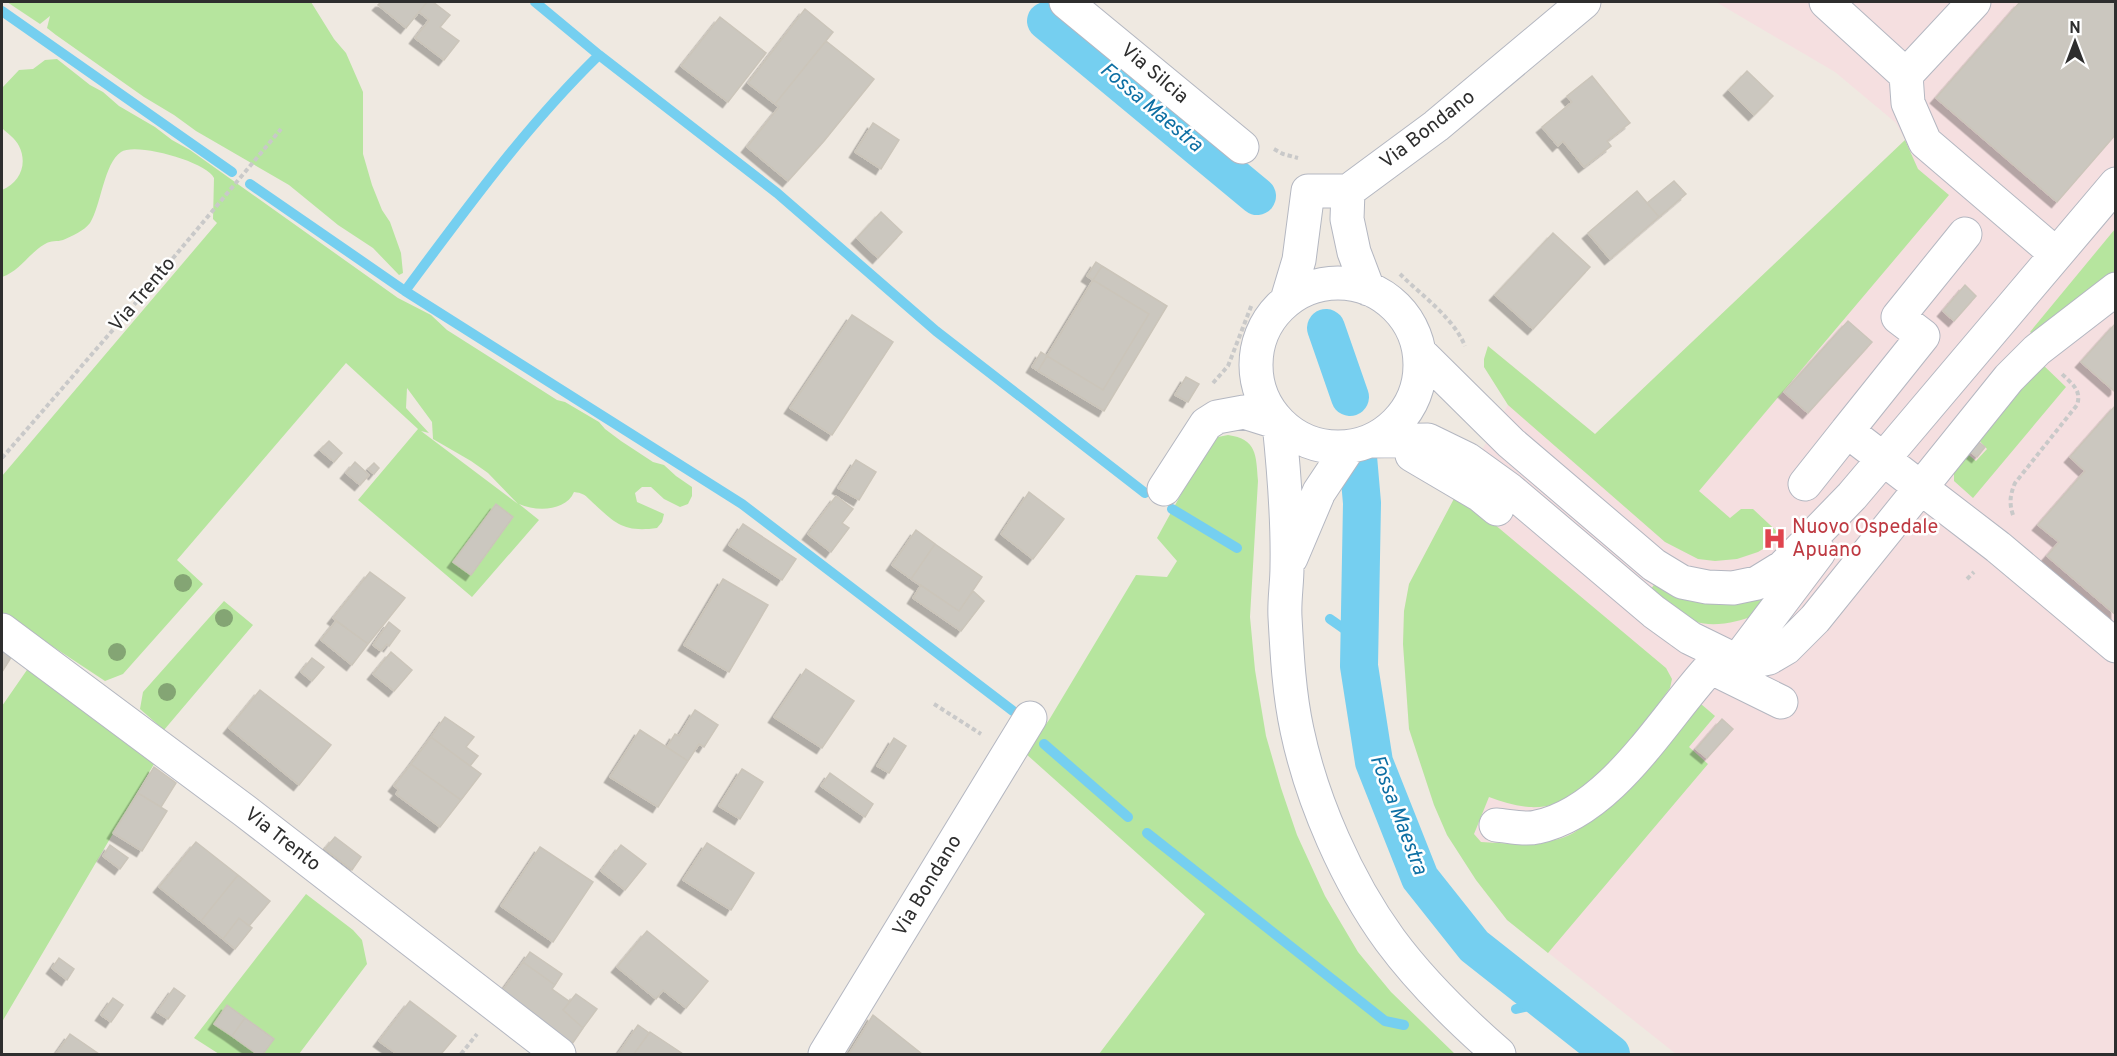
<svg xmlns="http://www.w3.org/2000/svg" width="2117" height="1056" font-family="Overpass,sans-serif">
<style>
.medical{fill:#f5dfe0}
.green{fill:#b6e59e;fill-rule:evenodd}
.lines{fill:none;stroke-linecap:round;stroke-linejoin:round}
.stream{stroke:#75cff0;stroke-width:10}
.canal{stroke:#75cff0;stroke-width:38}
.building{fill:#cbc7bf;stroke:#cbc5ba;stroke-width:1.5;filter:url(#shadow)}
.minor-casing{stroke:#b4b7c1;stroke-width:35}
.path{stroke:#c9c9c9;stroke-width:4;stroke-dasharray:4.5 3;stroke-linecap:butt}
.minor{stroke:#fff;stroke-width:33}
.tree{fill:#84a574}
.labels{text-anchor:middle;dominant-baseline:central;stroke-width:5;stroke-linejoin:round;paint-order:stroke}
.street-label{font-size:20px;fill:#2e2e2e;stroke:#fff}
.health-label{font-size:20px;fill:#be3a42;stroke:#fff;text-anchor:start}
.water-label{font-size:21px;font-style:italic;fill:#0d6fa3;stroke:#fff}
</style>
<defs>
<filter id="shadow"><feDropShadow dx="-5.5" dy="5.5" stdDeviation="0" flood-color="#0004"/></filter>
</defs>
<rect width="100%" height="100%" fill="#efe9e1"/>
<path class="medical" d="M1716 2H2115V1054H1676L1507 920 1476 880 1447 835 1434 805 1409 729 1403 644 1404 611 1409 584 1457 493 1508 405 1484 367V359L1488 346 1595 434 1905 140 1896 123 1835 72Z"/>
<path class="green" d="M7 2H311L334 39 346 53 363 92V154L372 185 382 210 390 222 401 253 403 273 399 275 373 248 338 225 289 185 196 131 174 115 144 97 56 35 47 28 50 16 40 24Z
M57 59 90 85 103 92 119 106 155 127 172 140 190 150 398 298 431 315 447 330 557 400 565 402 599 422 605 429 621 441 653 462 664 465 676 476 692 487V496L688 504 680 507 664 499 651 487H642L635 493 637 502 664 514 662 522 657 528C622 533 614 522 590 500 584 494 582 493 574 492 566 511 537 512 519 504L539 520 472 597 358 500 418 429 346 363 177 560 203 584 123 674 105 681 2 613V476L217 223 213 219 214 178C207 162 136 142 121 152 104 163 101 206 90 223 84 231 72 236 63 240 57 242 51 240 45 244 29 253 20 271 2 277V190C20 183 28 164 19 146 16 139 7 133 2 128V88L19 70 33 69 45 60ZM407 388 432 422 433 439 471 461 488 473 518 504 421 431 429 433 406 408Z
M1905 140 1918 169 1949 195 1699 491 1730 518 1741 509H1753L1783 537 1758 552 1737 559 1715 561 1698 559 1665 542 1508 405 1484 367V359L1488 346 1595 434Z
M2115 229V271L2036 337 2030 332Z
M2041 363 2066 387 1973 498 1954 481V468L1965 452 1976 461 1987 449 1976 437Z
M1228 435C1257 439 1256 455 1258 481L1250 617 1255 670 1266 736 1281 788 1297 835 1325 896 1358 952 1391 992 1455 1054H1099L1205 914 1025 753 1049 720 1136 575 1167 577 1177 561 1157 538 1207 447 1218 437Z
M1457 493 1666 668 1672 679 1670 688C1637 733 1594 811 1529 807 1515 806 1502 802 1489 797L1474 834 1481 842C1507 844 1533 845 1559 839 1598 830 1672 736 1701 704L1715 716 1689 747 1708 764 1548 953 1507 920 1476 880 1447 835 1434 805 1409 729 1403 644 1404 611 1409 584Z
M1657 581 1781 583C1775 591 1769 602 1762 610 1756 616 1745 619 1737 621 1696 631 1678 616 1647 594Z
M224 601 253 625 164 730 140 709 143 692Z
M29 667 151 757 149 760 154 764 2 1022V706Z
M306 894 353 930 362 940 367 964 299 1054H219L194 1038Z"/>
<g class="lines">
<path class="stream" d="M535 2 599 55 777 193 936 331 1145 493
M2 11 232 172
M250 184 405 291 742 504 1013 711
M405 291C466 209 526 126 599 55
M1172 509 1237 548
M1330 619 1360 640
M1044 744 1128 817
M1147 833 1385 1021 1404 1025
M1516 1009 1546 1002"/>
<path class="canal" d="M1046 21 1257 196
M1326 328 1350 397
M1358 457 1362 503 1359 666 1374 762 1420 878 1474 946 1611 1054"/>
</g>
<path class="building" d="M381 2H427L406 28 378 5Z
M427 2H433L450 15 440 27 459 41 444 60 415 38 429 20 419 12Z
M2020 2H2116V134L2057 202 1936 98Z
M805 9 833 32 775 104 748 83Z
M720 17 766 53 728 102 681 66Z
M826 41 874 79 824 141 788 181 747 147 779 107 775 104Z
M1747 71 1773 96 1754 115 1729 90Z
M1592 76 1630 123 1607 141 1611 146 1584 167 1563 141 1558 146 1542 127 1572 102 1567 96Z
M873 123 899 140 881 169 855 152Z
M1674 181 1686 194 1659 217 1647 203Z
M1637 191 1659 217 1610 259 1588 233Z
M881 212 902 232 878 258 857 238Z
M1553 233 1590 267 1533 329 1495 295Z
M1096 262 1102 266 1093 280 1087 276Z
M1102 266 1167 306 1104 411 1038 371 1047 356 1103 390 1149 314 1093 280Z
M1093 280 1149 314 1103 390 1047 356Z
M1965 285 1976 296 1954 321 1943 311Z
M852 315 893 342 832 435 790 408Z
M1848 321 1872 342 1808 413 1784 392Z
M2116 323V389L2114 391 2081 362Z
M1041 352 1047 356 1038 371 1032 367Z
M1186 377 1199 384 1188 402 1175 395Z
M2116 405V615L2047 556 2059 542 2038 525 2085 471 2070 457Z
M1975 439 1985 447 1977 457 1967 449Z
M329 441 342 453 334 462 320 450Z
M856 460 876 472 859 500 838 488Z
M355 462 369 475 360 485 346 473Z
M374 463 379 468 374 474 368 469Z
M1029 492 1064 519 1033 559 1001 534Z
M836 496 853 509 842 523 849 528 831 552 808 534Z
M496 504 513 517 471 575 453 562Z
M743 524 796 559 782 580 729 545Z
M916 530 935 544 911 579 892 565Z
M935 544 982 577 959 611 911 579Z
M370 572 405 598 368 644 333 618Z
M723 579 768 605 729 672 684 645Z
M921 585 959 611 973 591 984 601 961 631 913 598Z
M336 621 368 644 352 665 321 640Z
M389 622 400 631 389 646 387 644 381 651 373 645Z
M2 648 12 656 2 672Z
M391 652 412 670 394 691 373 674Z
M312 658 324 667 312 681 301 672Z
M806 669 854 701 822 748 774 717Z
M260 690 331 745 299 785 229 728Z
M695 710 718 725 704 747 699 744 688 761 667 747 675 734 679 736Z
M445 717 474 737 466 747 478 756 470 766 431 737Z
M1722 719 1733 729 1707 758 1696 749Z
M640 730 688 761 658 807 610 777Z
M431 737 481 774 461 800 411 764Z
M894 738 906 746 889 773 877 766Z
M411 764 461 800 440 827 396 794 399 790 394 786Z
M154 767 176 783 161 807 138 793Z
M742 769 763 782 740 819 719 806Z
M830 773 873 804 865 817 821 786Z
M138 793 167 811 142 851 113 833Z
M335 837 361 857 352 870 325 849Z
M196 842 238 875 201 921 159 887Z
M707 843 754 873 731 910 683 880Z
M110 845 128 858 120 869 103 856Z
M621 845 646 864 625 890 601 871Z
M540 847 593 882 553 942 501 906Z
M238 875 270 901 249 926 239 918 223 939 201 921Z
M239 918 252 928 235 949 223 939Z
M647 931 708 981 686 1008 663 990 656 999 617 967Z
M530 952 562 974 555 985 523 962Z
M59 958 74 969 67 980 52 968Z
M523 962 555 985 552 989 570 1002 563 1010 583 1028 570 1047 498 997Z
M174 988 185 996 168 1019 157 1012Z
M576 994 597 1009 583 1028 563 1010Z
M113 998 123 1005 111 1022 101 1015Z
M410 1001 456 1036 441 1054H397L379 1041Z
M227 1005 245 1018 232 1036 214 1024Z
M873 1015 922 1054H849Z
M245 1018 274 1039 263 1054H257L232 1036Z
M638 1025 649 1033 634 1054H618Z
M650 1032 683 1054H634Z
M70 1034 99 1054H56Z"/>
<g class="lines">
<defs>
<path id="minor" d="M1066 2 1242 147
M1826 2 1906 75
M1974 2 1906 75 1908 103 1925 142 2056 254
M1348 191 1436 126 1584 2
M1348 191 1347 219 1354 252 1368 289
M1256 365a82 82 0 1 1 164 0a82 82 0 1 1-164 0Z
M1287 300 1299 260 1308 191H1348
M1420 353 1511 443 1654 565 1682 582 1707 587 1733 588 1757 583 1783 567 1852 496 2116 184
M1847 431 1923 336 1898 317 1965 234
M1370 441 1428 440 1467 459 1510 490 1654 612 1690 638 1737 661H1754L1769 658 1786 648 1815 619 2009 378 2037 350 2116 289
M1412 455 1480 495 1497 509
M1805 484 1847 431 1998 547 2116 646
M1164 489 1206 424 1217 417 1244 412 1279 423C1284 471 1288 519 1287 567 1287 584 1284 601 1285 617 1287 654 1289 693 1297 730 1312 801 1347 881 1390 940 1421 982 1460 1020 1499 1054
M1291 558 1319 492 1349 447
M2 630 245 811 559 1054
M1723 669 1737 661 1819 552
M1718 671 1781 702
M1496 825C1509 826 1525 830 1537 827 1610 812 1661 722 1708 670
M825 1054 1030 718"/>
</defs>
<use href="#minor" class="minor-casing"/>
<path class="path" d="M1274 149 1283 154 1298 158
M1400 274C1422 296 1453 317 1465 346
M1213 383 1228 366 1252 304
M2 458 118 324 281 129
M2013 515C2009 503 2010 495 2015 483L2077 405C2082 390 2072 384 2061 373
M1967 579 1974 572
M934 704 981 734
M461 1054 477 1034"/>
<use href="#minor" class="minor"/>
</g>
<g class="tree">
<circle cx="183" cy="583" r="9"/>
<circle cx="224" cy="618" r="9"/>
<circle cx="117" cy="652" r="9"/>
<circle cx="167" cy="692" r="9"/>
</g>
<defs>
<symbol id="hospital-bare" viewBox="-9 -9 18 18"><path d="M-5-5h3v3.5h4V-5h3V5h-3V1.5h-4V5h-3Z" fill="#e0444e" stroke="#fff" stroke-width="2.5" paint-order="stroke"/></symbol>
</defs>
<g fill-rule="evenodd">
<use href="#hospital-bare" x="1758" y="522" width="33" height="33"/>
</g>
<g class="labels">
<g class="street-label">
<text transform="translate(1154 74) rotate(40)">Via Silcia</text>
<text transform="translate(1428 130) rotate(-38)">Via Bondano</text>
<text transform="translate(143 295) rotate(-50)">Via Trento</text>
<text transform="translate(282 840) rotate(38)">Via Trento</text>
<text transform="translate(928 886) rotate(-59)">Via Bondano</text>
</g>
<g class="health-label">
<text x="1792" y="528">Nuovo Ospedale<tspan x="1792" dy="23">Apuano</tspan></text>
</g>
<g class="water-label">
<text transform="translate(1151 108) rotate(40)">Fossa Maestra</text>
<text transform="translate(1398 815) rotate(69)">Fossa Maestra</text>
</g>
</g>
<rect width="2117" height="1056" fill="none" stroke="#2e2e2e" stroke-width="6"/>
<g transform="translate(2075 42)" stroke="#ffffff" stroke-width="4.5" paint-order="stroke">
<path d="M0-4.5L10 22L0 15L-10 22Z" fill="#2e2e2e"/>
<text y="-9" font-size="16" font-weight="bold" text-anchor="middle" fill="#2e2e2e">N</text>
</g>
</svg>
